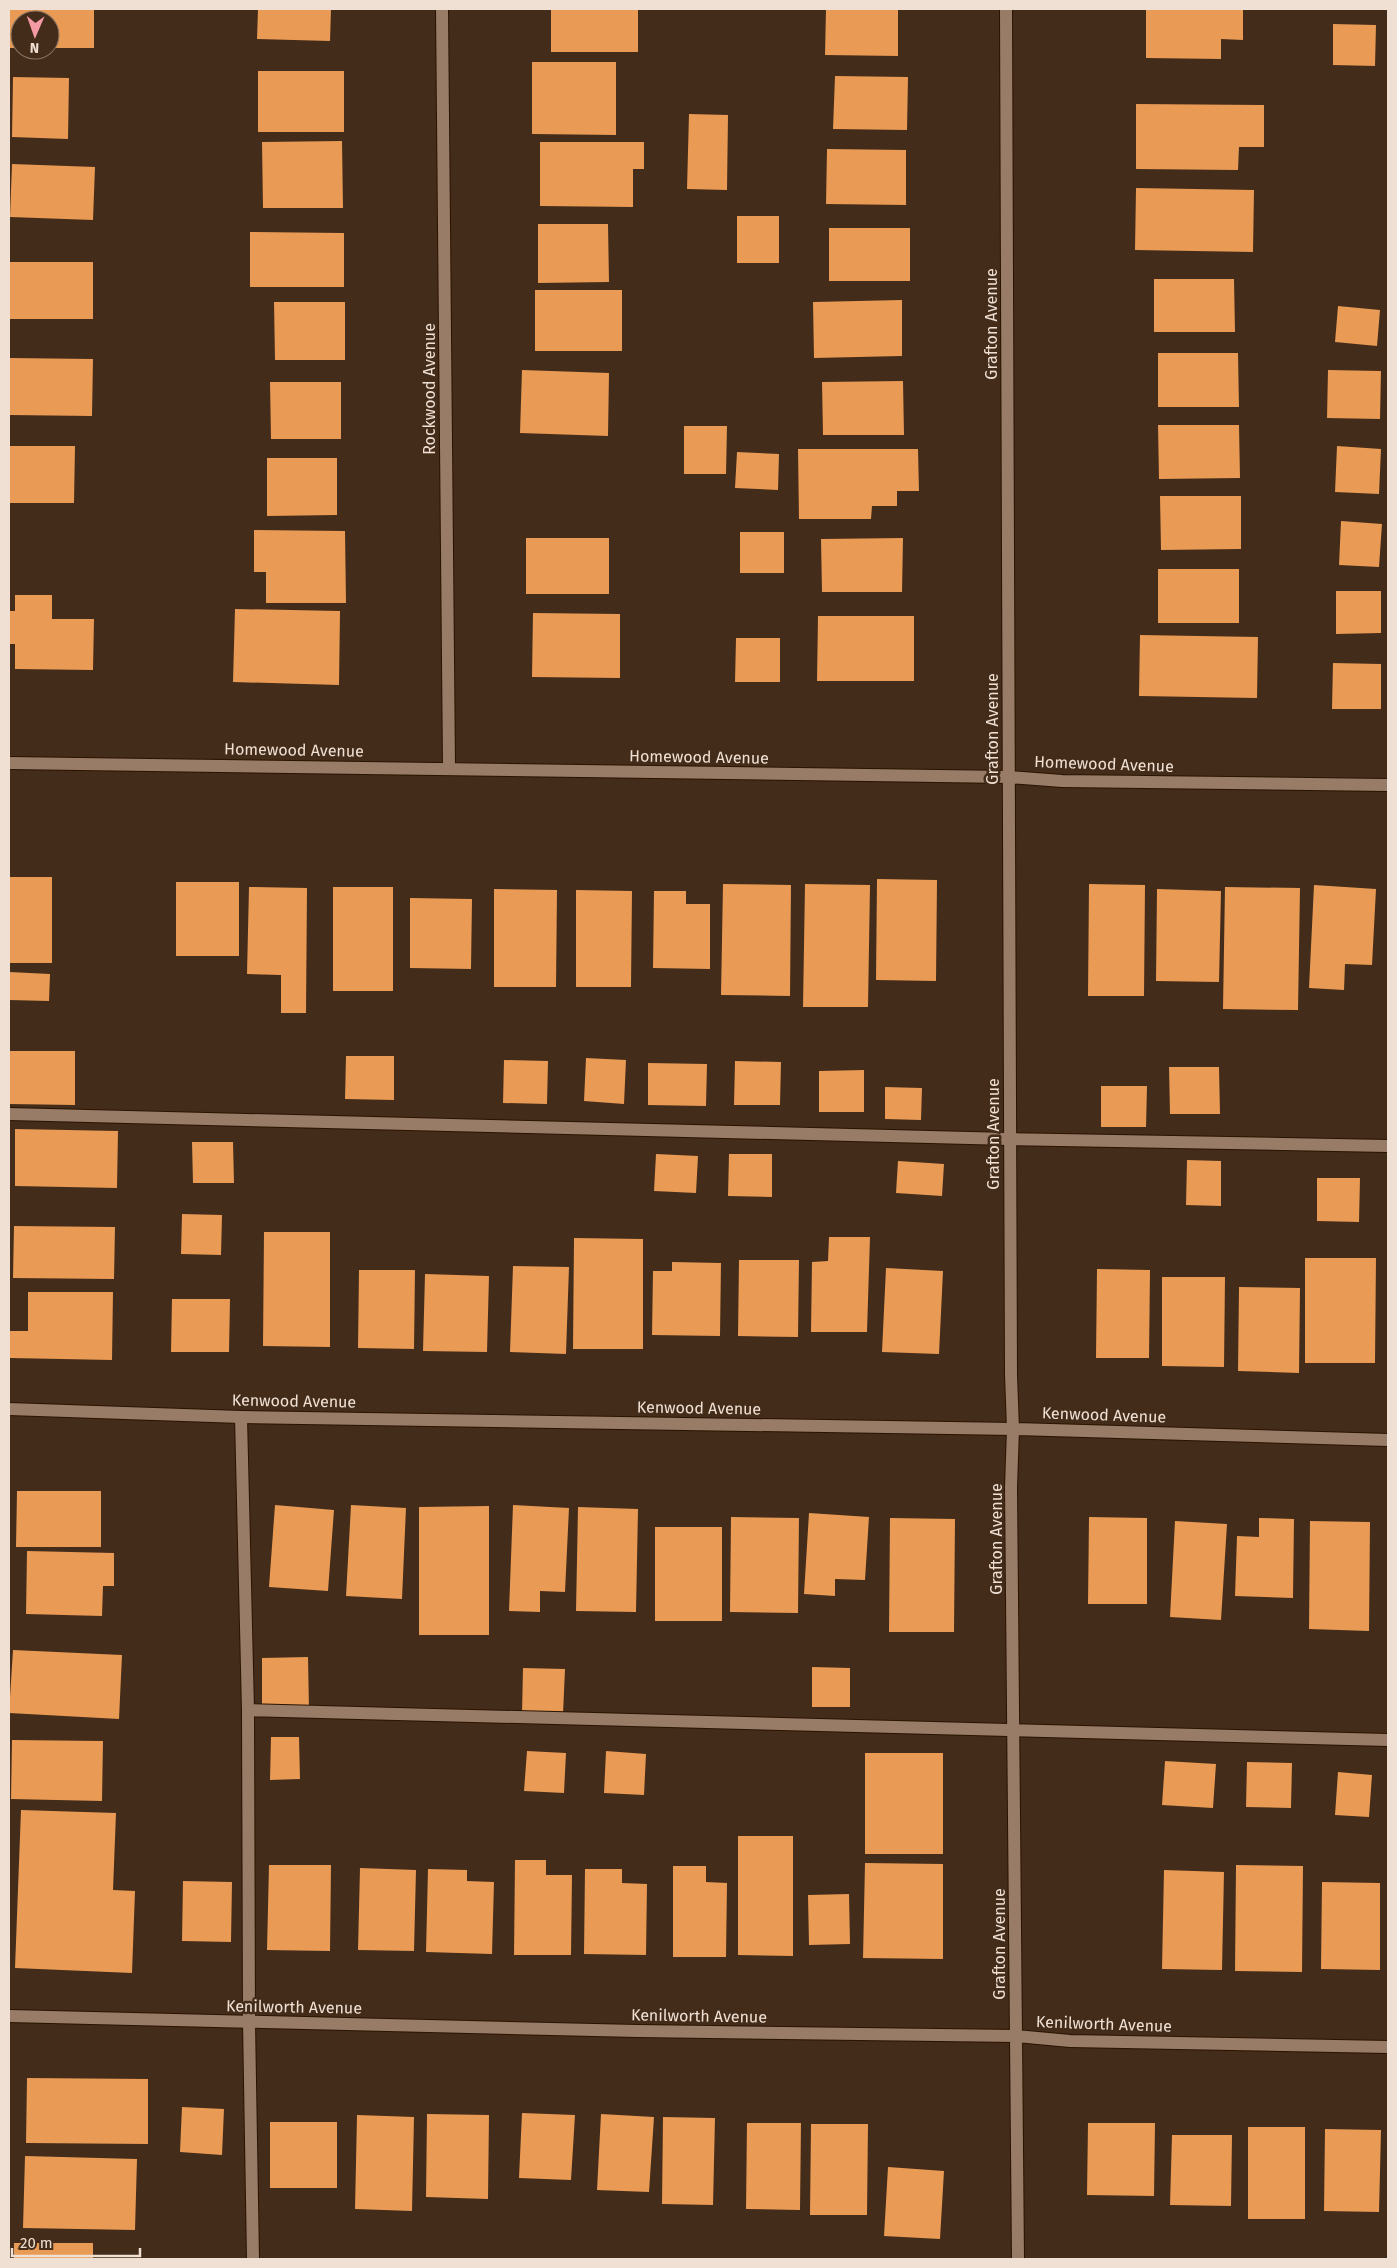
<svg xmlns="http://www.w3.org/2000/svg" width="1397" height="2268" font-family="'Fira Sans',sans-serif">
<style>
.building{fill:#e99a55}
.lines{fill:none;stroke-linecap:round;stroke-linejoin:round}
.lane-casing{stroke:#291402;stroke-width:14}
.street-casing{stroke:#291402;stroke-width:14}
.lane{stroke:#987c67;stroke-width:12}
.street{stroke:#987c67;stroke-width:12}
.labels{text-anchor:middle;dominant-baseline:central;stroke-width:5;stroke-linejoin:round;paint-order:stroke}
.street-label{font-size:16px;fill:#f0e0d4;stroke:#432c19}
</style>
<rect width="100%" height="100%" fill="#432c19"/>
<path class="building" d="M9 9H94V48H50V20H20V48H9Z
M258 9H331L330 41 257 39Z
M551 9H638V52H551Z
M826 9H898V56L825 55Z
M1146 9H1243V40L1221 39V59L1146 58Z
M1333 24 1376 25 1375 66 1333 65Z
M532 62H616V135L532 134Z
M258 71H344V132H258Z
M835 76 908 77 907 130 833 129Z
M13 77 69 78 68 139 12 137Z
M1136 104 1264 105V147H1239L1238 170 1136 169Z
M689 114 728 115 727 190 687 189Z
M342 141 343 208H263L262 142Z
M540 142H644V169H633V207L540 206Z
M827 149 906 150V205L826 204Z
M12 164 95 167 93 220 10 217Z
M1136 188 1254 190 1253 252 1135 250Z
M737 216H779V263H737Z
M538 224H608L609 282 538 283Z
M829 228H910V281H829Z
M250 232 344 233V287H250Z
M10 262H93V319H10Z
M1154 279H1234L1235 332H1154Z
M535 290H622V351H535Z
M902 300V356L814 358 813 302Z
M274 302H345V360H275Z
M1338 306 1380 310 1377 346 1335 342Z
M1158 353H1238L1239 407H1158Z
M10 358 93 359 92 416 9 415Z
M522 370 609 373 608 436 520 433Z
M1328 370 1381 371 1380 419 1327 418Z
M903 381 904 435H823L822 382Z
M270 382H341V439H271Z
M1158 425H1239L1240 478 1159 479Z
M684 426H727L726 474H684Z
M9 446H75L74 503H9Z
M1337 446 1381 449 1379 494 1335 492Z
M798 449H918L919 491H897V506H872L871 519H799Z
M737 452 779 454 778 490 735 488Z
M267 458H337V515L267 516Z
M1160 496H1241V549L1161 550Z
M1341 521 1382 524 1379 567 1339 565Z
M254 530 345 531 346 603H266V572H254Z
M740 532H784V573H740Z
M526 538H609V594H526Z
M903 538 902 592H822L821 539Z
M1158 569H1239V623H1158Z
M1336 591H1381V633L1336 634Z
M15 595H52V619H94L93 670 15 669V644H9V611H15Z
M235 609 340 611 339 685 233 682Z
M533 613 620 614V678L532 677Z
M818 616H914V681H817Z
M1140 635 1258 637 1257 698 1139 696Z
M736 638H780V682H735Z
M1333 663 1381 664V709H1332Z
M9 877H52V963H9Z
M877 879 937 880 936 981 876 980Z
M176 882H239V956H176Z
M723 884 791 885 790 996 721 995Z
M805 884 870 885 868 1007H803Z
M1089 884 1145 885 1144 996H1088Z
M1314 885 1376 889 1372 965 1345 964 1344 990 1309 988Z
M249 887 307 888 306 1013H281V975L247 974Z
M333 887H393V991H333Z
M1225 887 1300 888 1298 1010 1223 1009Z
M494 889 557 890 556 987H494Z
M1157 889 1221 891 1219 982 1156 981Z
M576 890 632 891 631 987H576Z
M654 891H686V904H710V969L653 968Z
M410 898 472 899 471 969 410 968Z
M9 972 50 974 49 1001 9 1000Z
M9 1051H75V1105L9 1104Z
M346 1056H394V1100L345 1099Z
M586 1058 626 1060 624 1104 584 1101Z
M504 1060 548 1061 547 1104 503 1103Z
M735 1061 781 1062 780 1105H734Z
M648 1063 707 1064 706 1106 648 1105Z
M1169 1067H1219L1220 1114H1170Z
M864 1070V1112H819V1071Z
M1101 1086H1147L1146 1127H1101Z
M885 1087 922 1088 921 1120 885 1119Z
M15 1129 118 1131 117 1188 15 1186Z
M192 1142H233L234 1183H193Z
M656 1154 698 1156 696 1193 654 1191Z
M729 1154H772V1197L728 1196Z
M1187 1160 1221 1161V1206L1186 1205Z
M898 1161 944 1164 942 1196 896 1193Z
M1317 1178H1360L1359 1222 1317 1221Z
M182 1214 222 1215 221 1255 181 1254Z
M14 1226 115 1227 114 1279 13 1278Z
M264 1232H330V1347L263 1346Z
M829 1237H870L867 1332H811L812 1262 828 1261Z
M574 1238 643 1239V1349H573Z
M1305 1258H1376L1375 1363H1305Z
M739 1260H799L798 1337 738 1336Z
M672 1262 721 1263 720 1336 652 1335 653 1271H672Z
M513 1266 569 1267 566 1354 510 1352Z
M886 1268 943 1271 939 1354 882 1352Z
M1097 1269 1150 1270 1149 1358H1096Z
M359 1270H415L414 1349 358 1348Z
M425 1274 489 1276 487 1352 423 1351Z
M1162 1277H1225L1224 1367 1162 1366Z
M1239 1287 1300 1288 1299 1373 1238 1371Z
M28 1292H113L112 1360 10 1358V1331H28Z
M172 1299H230L229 1352H171Z
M17 1491H101V1547H16Z
M275 1505 334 1510 328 1591 269 1587Z
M351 1505 406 1508 402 1599 346 1596Z
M513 1505 569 1508 565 1592 540 1591V1612L509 1611Z
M489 1506V1635H419V1507Z
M578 1507 638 1509 636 1612 576 1611Z
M809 1513 869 1517 865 1580 835 1579V1596L804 1594Z
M731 1517 799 1518 798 1613 730 1612Z
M1089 1517 1147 1518V1604H1088Z
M890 1518 955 1519 954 1632H889Z
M1259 1518 1294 1519 1293 1598 1235 1596 1237 1536 1259 1537Z
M1175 1521 1227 1524 1221 1620 1170 1617Z
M1310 1521 1370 1522 1369 1631 1309 1629Z
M655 1527H722V1621H655Z
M27 1551 114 1553V1586H103L102 1616 26 1614Z
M13 1650 122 1655 119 1719 9 1713Z
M308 1657 309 1710H262V1658Z
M812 1667 850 1668V1707H812Z
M523 1668 565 1669 563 1714H522Z
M271 1737H299L300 1779 270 1780Z
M12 1740 103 1741 102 1801 11 1799Z
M527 1751 566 1753 564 1793 524 1791Z
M606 1751 646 1754 644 1795 604 1793Z
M865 1753H943V1854H865Z
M1165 1761 1216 1764 1213 1808 1162 1805Z
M1247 1762 1292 1763 1291 1808 1246 1807Z
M1338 1772 1372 1775 1369 1817 1335 1815Z
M21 1810 116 1813 113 1890 135 1891 132 1973 15 1968Z
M738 1836H793V1956L738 1955Z
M515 1860H546V1875H572L571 1955H514Z
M865 1863 943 1864V1959L863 1958Z
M269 1865H331L330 1951 267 1950Z
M1236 1865 1303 1866 1302 1972 1235 1971Z
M673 1866H706V1882L727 1883 726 1957H673Z
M360 1868 416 1870 414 1951 358 1950Z
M428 1869 467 1870V1881L494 1882 492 1954 426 1952Z
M585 1869H622V1883L647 1884 646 1955 584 1954Z
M1164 1870 1224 1872 1222 1970 1162 1969Z
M183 1881 232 1882 231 1942 182 1941Z
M1322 1882 1380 1883V1970L1321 1969Z
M849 1894 850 1944 809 1945 808 1895Z
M27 2078 148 2079V2144L26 2143Z
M182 2107 224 2109 222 2155 180 2152Z
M522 2113 575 2115 571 2180 519 2178Z
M427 2114 489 2115 488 2199 426 2197Z
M601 2114 654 2117 649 2192 597 2190Z
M357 2115 414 2117 412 2211 355 2209Z
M663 2117 715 2118 713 2205 662 2204Z
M270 2122H337V2188H270Z
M747 2123H801L800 2210 746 2209Z
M1088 2123H1155L1154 2196 1087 2195Z
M811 2124H868L867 2215H810Z
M1248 2127H1305V2219H1248Z
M1325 2129 1381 2130 1379 2212 1324 2211Z
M1172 2135H1232L1231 2206 1170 2205Z
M25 2156 137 2159 135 2230 23 2228Z
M888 2167 944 2171 940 2239 884 2236Z
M14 2243H93V2259H14Z"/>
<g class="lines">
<defs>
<path id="lane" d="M9 1114 1009 1139 1388 1146
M241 1417 248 1710 249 2022 253 2259
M248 1710 1388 1740"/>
<path id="street" d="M442 9 449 768
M1006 9 1011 1375 1013 1429 1011 1487 1018 2259
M9 763 1008 777 1062 781 1388 785
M9 1409 241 1417 1013 1429 1388 1440
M9 2016 637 2031 1016 2036 1070 2041 1388 2047"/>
</defs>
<use href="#lane" class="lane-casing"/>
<use href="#street" class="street-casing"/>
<use href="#lane" class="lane"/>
<use href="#street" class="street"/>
</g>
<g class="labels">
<g class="street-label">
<text transform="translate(991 324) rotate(-90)">Grafton Avenue</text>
<text transform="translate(429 389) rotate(-90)">Rockwood Avenue</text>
<text transform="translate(992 729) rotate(-90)">Grafton Avenue</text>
<text transform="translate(294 750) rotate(1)">Homewood Avenue</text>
<text transform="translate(699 757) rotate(1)">Homewood Avenue</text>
<text transform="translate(1104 764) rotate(2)">Homewood Avenue</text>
<text transform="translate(993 1134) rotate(-90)">Grafton Avenue</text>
<text transform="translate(294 1401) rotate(1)">Kenwood Avenue</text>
<text transform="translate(699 1408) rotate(1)">Kenwood Avenue</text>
<text transform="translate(1104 1415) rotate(2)">Kenwood Avenue</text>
<text transform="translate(996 1539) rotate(-90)">Grafton Avenue</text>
<text transform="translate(999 1944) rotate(-90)">Grafton Avenue</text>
<text transform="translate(294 2007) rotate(1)">Kenilworth Avenue</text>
<text transform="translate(699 2016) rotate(1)">Kenilworth Avenue</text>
<text transform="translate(1104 2024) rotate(2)">Kenilworth Avenue</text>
</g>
</g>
<rect width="1397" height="2268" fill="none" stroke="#f0e0d4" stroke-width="20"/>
<g transform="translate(35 35) rotate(182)"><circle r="24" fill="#432c19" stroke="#887464"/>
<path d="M0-4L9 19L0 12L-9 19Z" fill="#f49aa4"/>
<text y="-8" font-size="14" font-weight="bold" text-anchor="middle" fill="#f0e0d4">N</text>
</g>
<path d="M12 2248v8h128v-8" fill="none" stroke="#f0e0d4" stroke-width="2.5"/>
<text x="20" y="2248" font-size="15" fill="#f0e0d4" stroke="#432c19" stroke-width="4" paint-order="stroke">20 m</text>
</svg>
